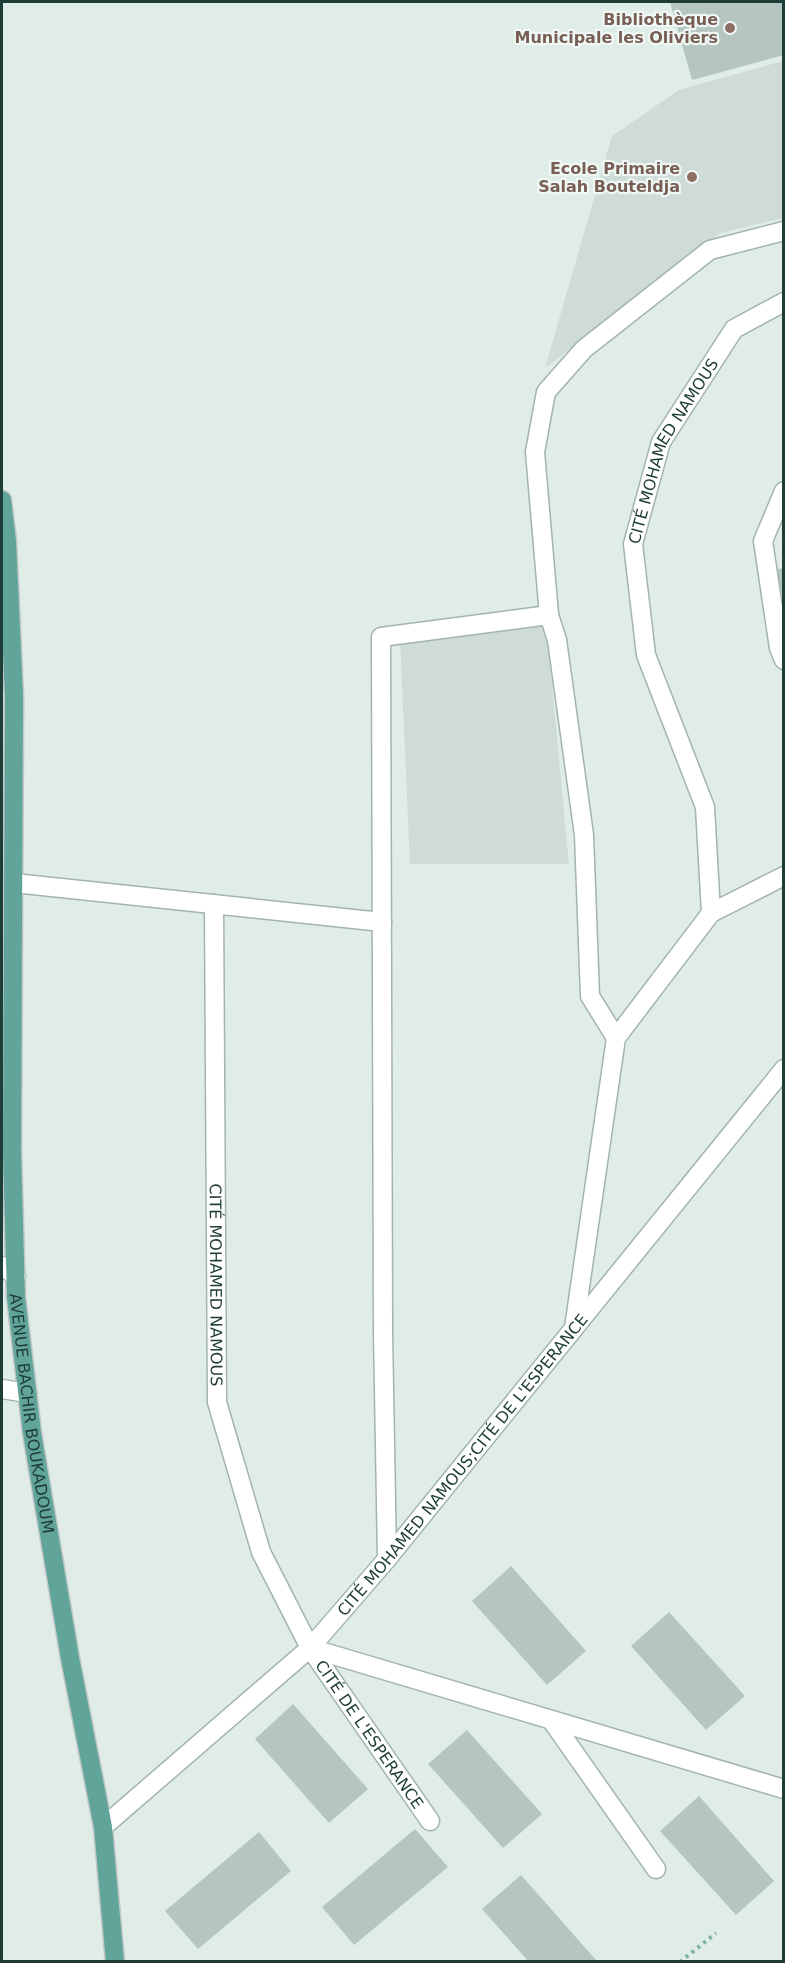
<svg xmlns="http://www.w3.org/2000/svg" width="785" height="1963" font-family="'DejaVu Sans',sans-serif">
<style>
.built{fill:#cedbd7}
.building{fill:#b5c6c1}
.lines{fill:none;stroke-linecap:round;stroke-linejoin:round}
.minor-casing{stroke:#a2b4af;stroke-width:21}
.tertiary-casing{stroke:#a2b4af;stroke-width:21}
.primary-casing{stroke:#c0c9c7;stroke-width:21}
.path{stroke:#7eb1a6;stroke-width:4;stroke-dasharray:3 4.5;stroke-linecap:butt}
.minor{stroke:#fff;stroke-width:18}
.tertiary{stroke:#fff;stroke-width:18}
.primary{stroke:#61a499;stroke-width:18}
.education-dot{fill:#8d6e63;stroke:#f0f8f5;stroke-width:2}
.labels{text-anchor:middle;dominant-baseline:central;stroke-width:4.5;stroke-linejoin:round;paint-order:stroke}
.education-label{font-size:16px;font-weight:bold;fill:#785e54;stroke:#f0f8f5;text-anchor:end}
.street-label{font-size:16px;fill:#1f3d38;stroke:#f0f8f5}
</style>
<rect width="100%" height="100%" fill="#e0ece7"/>
<path class="built" d="M783 61V218L720 233 545 368 612 136 679 90Z
M546 622 569 864H410L400 639Z"/>
<path class="building" d="M670 2H784V55L692 80Z
M784 568V596H783L775 570Z
M511 1566 586 1651 547 1685 472 1601Z
M669 1612 745 1696 706 1730 631 1646Z
M293 1704 368 1789 329 1823 255 1739Z
M467 1730 542 1814 503 1848 428 1764Z
M699 1796 774 1881 736 1915 660 1831Z
M415 1829 448 1867 354 1945 322 1907Z
M259 1832 291 1871 198 1949 165 1911Z
M521 1875 596 1960 594 1962H529L482 1909Z"/>
<g class="lines">
<defs>
<g id="minor">
<path d="M784 491 763 541 779 648 784 660"/>
<path d="M549 615 535 452 546 392 584 349 710 250 784 231"/>
<path d="M14 883 382 922"/>
<path id="s1" d="M214 904 217 1402 261 1552 310 1648 430 1821"/>
<path id="s2" d="M711 913 705 807 646 655 633 544 661 442 734 329 784 302"/>
<path d="M2 1266 16 1276"/>
<path d="M574 1328 616 1038 711 913 784 876"/>
<path d="M2 1389 27 1393"/>
<path d="M387 1559 383 1332 381 637 549 615 557 640 584 835 590 996 616 1038"/>
<path d="M310 1648 784 1789"/>
<path d="M552 1721 656 1869"/>
</g>
<g id="tertiary">
<path id="s3" d="M103 1827 310 1648 387 1559 784 1069"/>
</g>
<g id="primary">
<path id="s4" d="M2 500 7 541 14 696 12 1151 16 1297 32 1433 70 1658 103 1827 115 1962"/>
</g>
</defs>
<use href="#minor" class="minor-casing"/>
<use href="#tertiary" class="tertiary-casing"/>
<use href="#primary" class="primary-casing"/>
<path class="path" d="M680 1962 716 1933"/>
<use href="#minor" class="minor"/>
<use href="#tertiary" class="tertiary"/>
<use href="#primary" class="primary"/>
</g>
<g class="education-dot">
<circle cx="730" cy="28" r="6"/>
<circle cx="692" cy="177" r="6"/>
</g>
<g class="labels">
<g class="education-label">
<text x="718" y="19">Bibliothèque<tspan x="718" dy="18">Municipale les Oliviers</tspan></text>
<text x="680" y="168">Ecole Primaire<tspan x="680" dy="18">Salah Bouteldja</tspan></text>
</g>
<g class="street-label">
<text stroke="none"><textPath href="#s2" startOffset="483">CITÉ MOHAMED NAMOUS</textPath></text>
<text stroke="none"><textPath href="#s1" startOffset="381">CITÉ MOHAMED NAMOUS</textPath></text>
<text stroke="none"><textPath href="#s4" startOffset="915">AVENUE BACHIR BOUKADOUM</textPath></text>
<text stroke="none"><textPath href="#s3" startOffset="512">CITÉ MOHAMED NAMOUS;CITÉ DE L'ESPERANCE</textPath></text>
<text stroke="none"><textPath href="#s1" startOffset="867">CITÉ DE L'ESPERANCE</textPath></text>
</g>
</g>
<rect width="785" height="1963" fill="none" stroke="#1f3d38" stroke-width="6"/>
</svg>
